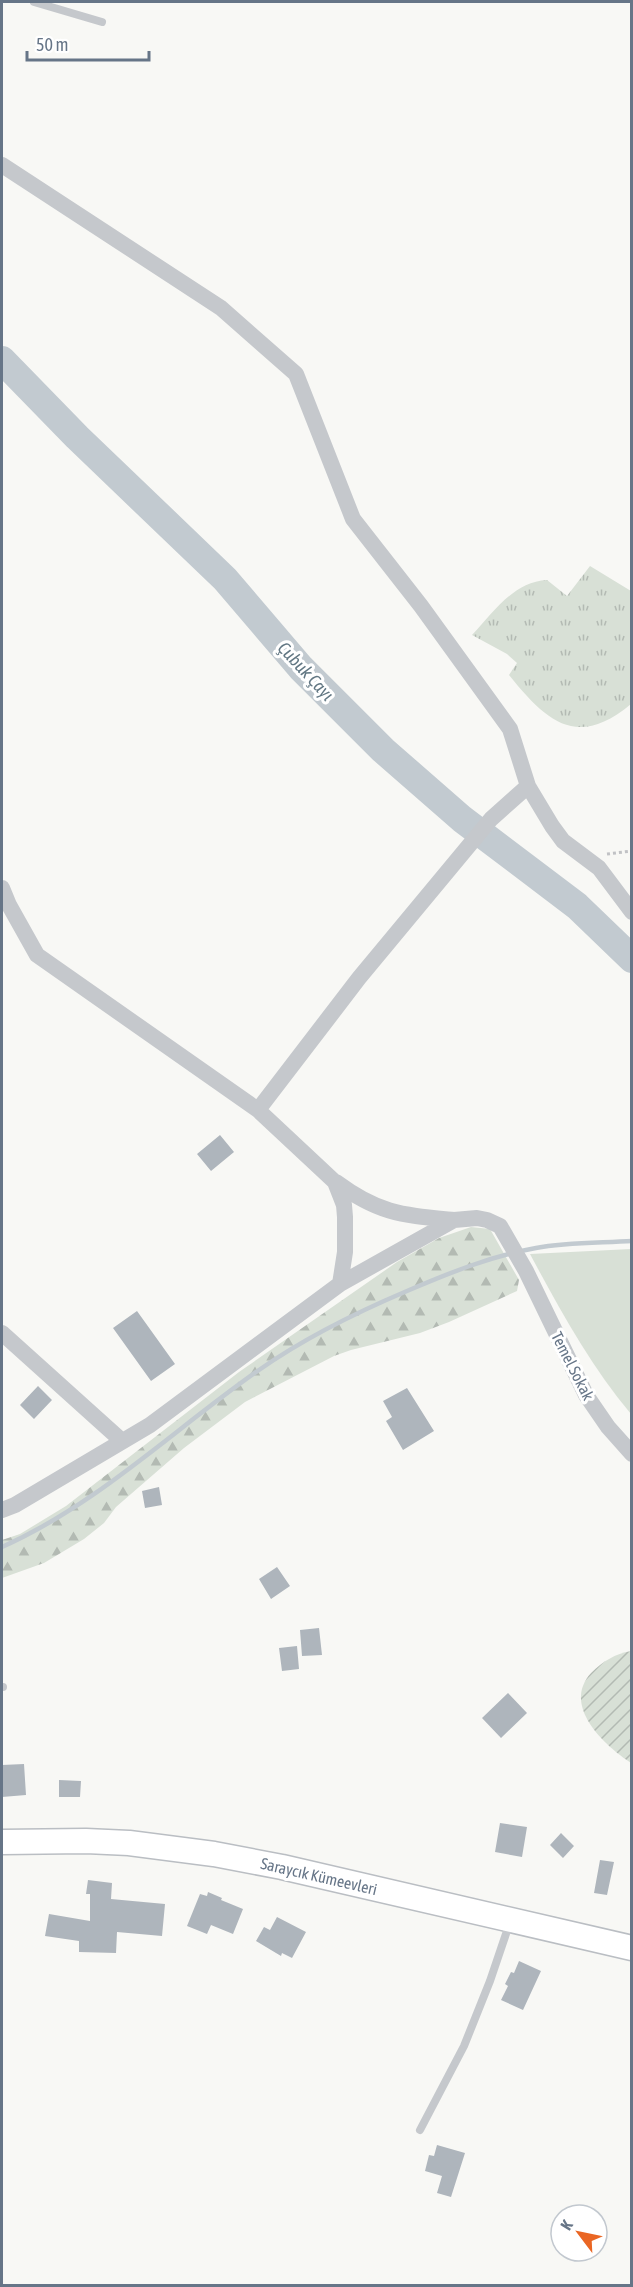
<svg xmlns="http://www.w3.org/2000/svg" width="633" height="2287" font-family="'Asap Condensed',sans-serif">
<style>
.grass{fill:url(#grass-tufts)}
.forest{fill:url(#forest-firs)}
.park{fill:#d8e0d6}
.garden{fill:url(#garden-furrows)}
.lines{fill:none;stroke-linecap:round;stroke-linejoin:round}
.stream{stroke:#c2cad0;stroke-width:4.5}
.river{stroke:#c2cad0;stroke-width:28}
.building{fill:#aeb5bc}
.secondary-casing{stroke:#babec3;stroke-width:27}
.path{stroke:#c1c2c5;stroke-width:3;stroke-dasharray:3 3;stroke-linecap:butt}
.lane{stroke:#c5c8cc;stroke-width:8}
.street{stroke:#c5c8cc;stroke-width:16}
.secondary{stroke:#fff;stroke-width:24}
.labels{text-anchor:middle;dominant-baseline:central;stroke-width:6;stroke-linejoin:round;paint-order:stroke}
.street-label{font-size:16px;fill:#667587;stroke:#fff}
.water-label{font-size:18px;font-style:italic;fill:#627783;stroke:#fff}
</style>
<defs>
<pattern id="grass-tufts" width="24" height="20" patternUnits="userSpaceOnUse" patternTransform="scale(1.5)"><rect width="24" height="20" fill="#d8e0d6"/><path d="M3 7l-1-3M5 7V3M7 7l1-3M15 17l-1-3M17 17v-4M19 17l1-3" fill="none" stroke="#b3bab3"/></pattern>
<pattern id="forest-firs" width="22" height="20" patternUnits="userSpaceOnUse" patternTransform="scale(1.5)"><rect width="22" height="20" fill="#d8e0d6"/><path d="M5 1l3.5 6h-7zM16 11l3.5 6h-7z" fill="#b3bab3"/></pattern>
<pattern id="garden-furrows" width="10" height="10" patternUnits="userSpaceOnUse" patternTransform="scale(1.5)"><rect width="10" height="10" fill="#d8e0d6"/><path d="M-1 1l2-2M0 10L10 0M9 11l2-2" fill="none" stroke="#b3bab3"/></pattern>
</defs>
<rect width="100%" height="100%" fill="#f8f8f5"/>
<path class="grass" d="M590 566 631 591V704C577 749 547 722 509 675L517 663 507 654 472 635C494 612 513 582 547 580L567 596Z"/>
<path class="forest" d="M471 1227 490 1229 519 1280 517 1291 449 1322 420 1333 351 1350 334 1356 245 1402 184 1448 116 1507 104 1523 84 1539 44 1563 2 1578V1540L20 1534 66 1506 239 1372 397 1262 439 1238Z"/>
<path class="park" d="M631 1249H632L631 1414C590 1365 560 1310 530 1254Z"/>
<path class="garden" d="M631 1651H632L631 1763C605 1746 561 1706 591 1673 603 1661 615 1654 631 1651Z"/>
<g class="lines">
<path class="stream" d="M2 1547C98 1504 173 1430 259 1370 306 1337 355 1313 407 1291 449 1273 491 1256 536 1248 567 1242 600 1243 632 1241"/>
<path class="river" d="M2 360 77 437 225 579 301 668 383 750 462 819 577 906 632 959"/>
</g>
<path class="building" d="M220 1135 234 1152 211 1171 197 1154Z
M137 1311 175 1364 151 1381 113 1328Z
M38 1386 52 1400 34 1419 20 1405Z
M407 1388 434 1431 403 1450 386 1421 392 1417 383 1401Z
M159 1487 162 1505 145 1508 142 1491Z
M277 1567 290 1586 271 1599 259 1579Z
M319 1628 322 1655 302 1656 300 1630Z
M297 1646 299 1669 282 1671 279 1648Z
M508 1693 527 1713 501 1738 482 1718Z
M24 1764 26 1795 2 1797V1765Z
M59 1780 81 1781 80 1797H59Z
M500 1823 527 1827 522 1857 495 1852Z
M561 1833 574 1846 563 1858 550 1845Z
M600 1860 614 1862 607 1895 594 1893Z
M88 1880 112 1883 111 1899 165 1904 162 1936 117 1932 116 1953 79 1952V1941L45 1936 49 1914 90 1921V1894H86Z
M208 1892 222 1898 221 1900 243 1909 233 1934 211 1925 207 1934 187 1926 200 1894 207 1896Z
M277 1917 306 1932 292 1958 282 1953 281 1956 256 1941 264 1927 270 1930Z
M519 1961 541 1971 523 2010 501 2000 508 1986 505 1984 511 1972 514 1973Z
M437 2145 465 2153 451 2197 437 2193 442 2176 425 2171 429 2155 434 2156Z"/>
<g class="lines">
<defs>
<path id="secondary" d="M2 1842 86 1841 129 1843 214 1854 282 1867 632 1948"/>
</defs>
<use href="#secondary" class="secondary-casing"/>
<path class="path" d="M607 854 632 851"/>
<path class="lane" d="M34 2 102 22
M2 1687H3
M420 2130 464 2046 490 1981 510 1922"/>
<path class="street" d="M2 165 221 308 296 374 353 519 421 606 510 729 528 786 552 826 563 841 599 868 632 912
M2 888 9 905 37 955 258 1110 335 1182 344 1205 345 1217V1252L340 1284 150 1425 15 1505 2 1510
M258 1110 359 978 491 819 528 786
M336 1182C379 1214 402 1215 454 1220L340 1284
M454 1220 477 1218 487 1220 500 1226 526 1271 586 1395 608 1427 632 1454
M2 1333 122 1441"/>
<use href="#secondary" class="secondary"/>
</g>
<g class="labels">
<g class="street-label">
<text transform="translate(573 1366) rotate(63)">Temel Sokak</text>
<text transform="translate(319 1876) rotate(13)">Saraycık Kümeevleri</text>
</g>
<g class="water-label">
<text transform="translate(306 671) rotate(47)">Çubuk Çayı</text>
</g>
</g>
<rect width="633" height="2287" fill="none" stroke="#667587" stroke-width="6"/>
<g transform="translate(579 2233) rotate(302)"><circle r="28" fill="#ffffff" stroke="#c2c8cf" stroke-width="1.5"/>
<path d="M0-4.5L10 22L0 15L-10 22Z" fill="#ea6623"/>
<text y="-9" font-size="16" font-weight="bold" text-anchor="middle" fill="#667587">K</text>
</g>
<path d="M27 51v9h122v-9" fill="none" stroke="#667587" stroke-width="3"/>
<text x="36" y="51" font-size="18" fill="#667587" stroke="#ffffff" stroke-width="4.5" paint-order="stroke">50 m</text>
</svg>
